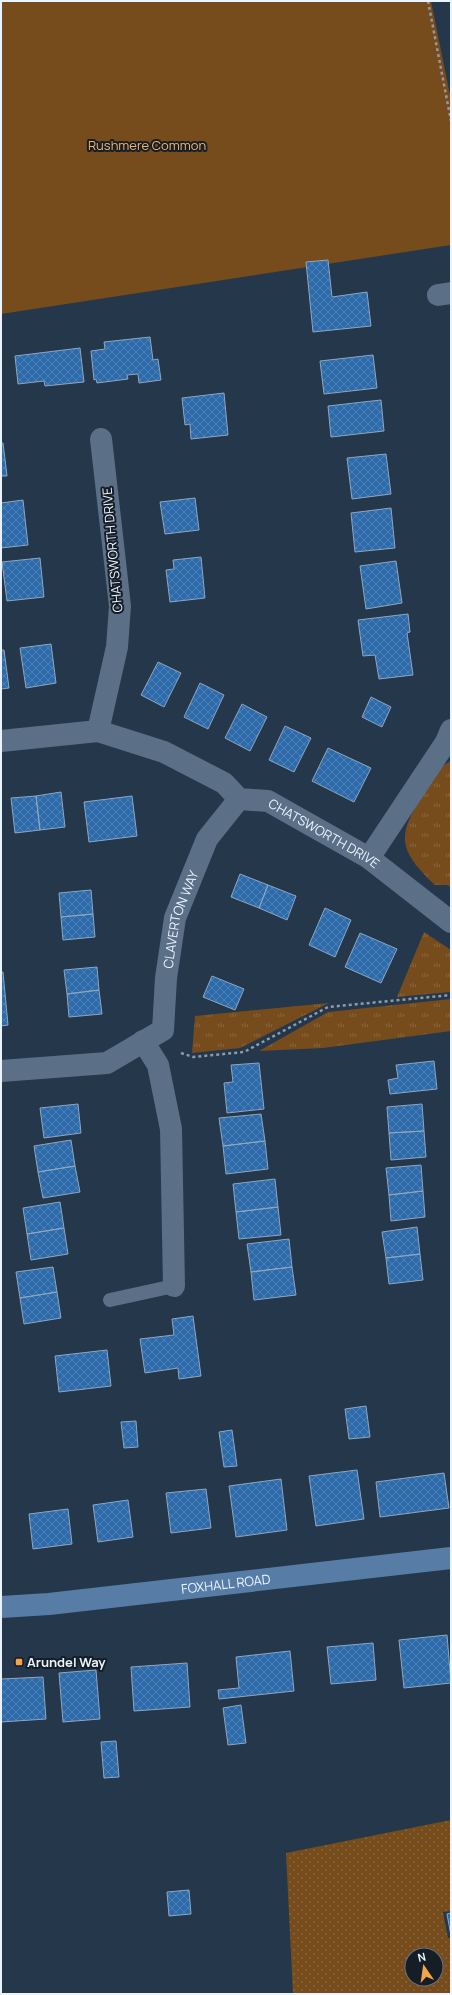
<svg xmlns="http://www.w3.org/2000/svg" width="452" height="1995" font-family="Manrope,sans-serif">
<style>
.grass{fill:url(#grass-tufts)}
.park{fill:#764c1c}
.garden{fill:url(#garden-dots);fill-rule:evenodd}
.building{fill:url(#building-cross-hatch);stroke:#90a6bf}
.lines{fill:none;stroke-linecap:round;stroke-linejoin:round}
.path{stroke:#8d9baa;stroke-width:2.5;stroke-dasharray:3 3;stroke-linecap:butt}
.lane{stroke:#5b6f87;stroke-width:14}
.street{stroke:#5b6f87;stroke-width:22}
.secondary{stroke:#577ca6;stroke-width:22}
.poi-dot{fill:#f5a345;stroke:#151d27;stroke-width:1.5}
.labels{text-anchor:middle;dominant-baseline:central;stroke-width:4;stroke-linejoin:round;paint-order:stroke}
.park-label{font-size:13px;fill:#f8b36b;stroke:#151d27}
.street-label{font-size:13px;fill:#eaf4ff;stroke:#151d27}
.poi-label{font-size:13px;font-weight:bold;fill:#eaf4ff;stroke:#151d27;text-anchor:start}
</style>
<defs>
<pattern id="grass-tufts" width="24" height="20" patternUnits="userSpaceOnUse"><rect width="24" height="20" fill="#764c1c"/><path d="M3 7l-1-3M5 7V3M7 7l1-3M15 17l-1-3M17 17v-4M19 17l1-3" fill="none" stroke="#8a663e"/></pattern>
<pattern id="garden-dots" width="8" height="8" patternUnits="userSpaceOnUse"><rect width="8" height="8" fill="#764c1c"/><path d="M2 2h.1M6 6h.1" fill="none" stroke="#8a663e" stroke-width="1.8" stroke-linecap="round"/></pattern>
<pattern id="building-cross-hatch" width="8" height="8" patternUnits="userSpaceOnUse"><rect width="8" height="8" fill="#2d6aa9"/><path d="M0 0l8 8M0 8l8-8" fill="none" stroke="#4c80b6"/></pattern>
</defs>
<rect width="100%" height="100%" fill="#24374b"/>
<path class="grass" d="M451 761V887L447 885H435C395 847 398 834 426 790 433 778 438 767 451 761Z
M424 932 451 950V992L397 997Z
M451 999V1031L323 1048 259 1051 328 1012Z
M329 1003 240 1048 192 1053 195 1016Z"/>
<path class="park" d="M1 1H431L451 100V245L1 314Z"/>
<path class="garden" d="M451 1820V1911L443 1912 448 1938H451V1994H293L286 1853ZM412 1955H436V1979H412Z"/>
<path class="building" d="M328 260 332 297 367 292 371 326 313 332 306 262Z
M150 337 153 360 158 359 161 380 139 383 138 374 127 375 128 379 97 383 96 379 94 380 91 351 105 349 104 342Z
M80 348 84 382 45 386 44 381 18 384 15 356Z
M373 355 377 388 324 394 320 361Z
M224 393 228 435 191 439 190 424 185 425 182 398Z
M381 400 384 431 331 437 328 406Z
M1 443H3L7 476H1Z
M386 454 391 494 352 499 347 458Z
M195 498 199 530 165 534 160 502Z
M23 500 28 545 1 548V503Z
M391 508 395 548 355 552 351 513Z
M201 557 205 598 170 602 166 570 174 569 173 560Z
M40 558 44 597 7 601 2 562Z
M396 561 402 603 366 609 360 566Z
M408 614 410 632 407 633 413 675 379 679 375 655 363 656 358 620Z
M51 644 56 683 26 688 20 648Z
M1 650H4L9 688 1 689Z
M158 662 181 673 164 707 141 695Z
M200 683 224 695 208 729 184 717Z
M371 697 391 707 382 727 362 717Z
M242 704 267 717 250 751 225 738Z
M285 726 311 738 294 772 269 760Z
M328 748 371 768 354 802 312 781Z
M61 792 65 827 40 830 36 796Z
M36 796 40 830 15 833 11 798Z
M132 796 137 836 89 842 84 802Z
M240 874 268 885 259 908 231 897Z
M268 885 296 896 287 920 259 908Z
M91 890 93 914 61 917 59 893Z
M325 908 351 920 335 957 309 945Z
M93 914 95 937 63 940 61 917Z
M360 933 397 949 381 983 345 967Z
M97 967 99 990 67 994 64 970Z
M1 972H3L8 1025 1 1026Z
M212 976 244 989 235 1010 203 997Z
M99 990 102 1014 69 1017 67 994Z
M434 1061 437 1089 390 1094 388 1080 398 1078 396 1065Z
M259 1063 264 1109 227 1113 224 1083 233 1082 231 1065Z
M78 1104 81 1133 44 1138 40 1108Z
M422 1104 424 1131 389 1133 387 1107Z
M261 1114 265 1141 223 1146 219 1118Z
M424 1131 426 1157 391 1160 389 1133Z
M71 1140 75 1166 38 1172 34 1146Z
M265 1141 268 1169 226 1174 223 1146Z
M421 1165 423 1191 389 1195 386 1168Z
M75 1166 80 1192 43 1198 38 1172Z
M275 1179 278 1207 236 1212 233 1184Z
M423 1191 425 1217 391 1221 389 1195Z
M60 1202 64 1228 27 1234 23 1208Z
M278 1207 281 1235 239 1239 236 1212Z
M417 1227 420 1254 386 1258 382 1232Z
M64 1228 68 1254 31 1260 27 1234Z
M289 1239 292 1267 251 1272 247 1244Z
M420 1254 423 1280 389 1284 386 1258Z
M53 1267 57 1292 20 1298 16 1272Z
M292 1267 296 1295 254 1300 251 1272Z
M57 1292 61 1318 24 1324 20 1298Z
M193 1316 201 1376 179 1379 178 1368 145 1373 140 1339 174 1335 172 1319Z
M107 1350 111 1386 59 1392 55 1356Z
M366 1406 370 1437 349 1439 345 1409Z
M136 1421 138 1447 124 1448 121 1422Z
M232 1430 237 1466 224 1467 219 1432Z
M357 1470 364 1519 316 1526 309 1476Z
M444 1473 449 1508 380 1517 376 1482Z
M281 1479 287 1530 236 1537 229 1486Z
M206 1489 211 1528 171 1533 166 1493Z
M128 1500 133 1537 98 1542 93 1505Z
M68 1509 72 1544 33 1549 29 1514Z
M447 1635 451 1683 404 1688 399 1640Z
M373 1643 376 1680 331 1684 327 1647Z
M290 1651 294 1691 219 1699 218 1690 239 1688 236 1657Z
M187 1663 190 1707 134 1711 131 1667Z
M96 1670 100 1719 63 1722 59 1673Z
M43 1677 46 1719 1 1722V1679Z
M241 1705 246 1743 228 1745 223 1708Z
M116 1741 119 1777 104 1778 101 1742Z
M189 1890 191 1914 169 1916 167 1892Z
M451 1913V1936L447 1914Z"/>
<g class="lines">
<path class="path" d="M428 1 451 121
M181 1053 193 1057 244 1052 328 1007 451 995"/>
<path class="lane" d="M110 1300 174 1286"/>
<g class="street">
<path d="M438 295 451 293"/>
<path d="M98 731 117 647 120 606 101 439"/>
<path id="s1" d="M1 741 98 731 164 752 224 783 239 799 268 801 369 858 451 922"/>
<path d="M369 858 446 742 451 730"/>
<path d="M143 1041 158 1065 171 1129 174 1286"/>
<path id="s2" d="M1 1071 107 1063 163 1030 166 978 175 918 207 839 239 799"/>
</g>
<path class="secondary" id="s3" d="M1 1607 49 1604 451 1558"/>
</g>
<rect class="poi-dot" x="15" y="1658" width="8" height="8" rx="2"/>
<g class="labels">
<g class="park-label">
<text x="147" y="145">Rushmere Common</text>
</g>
<g class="street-label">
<text transform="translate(112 550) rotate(-95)">CHATSWORTH DRIVE</text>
<text stroke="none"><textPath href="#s1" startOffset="350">CHATSWORTH DRIVE</textPath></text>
<text stroke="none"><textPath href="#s2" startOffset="284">CLAVERTON WAY</textPath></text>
<text stroke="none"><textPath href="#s3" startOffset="226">FOXHALL ROAD</textPath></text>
</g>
<g class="poi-label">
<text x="27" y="1662">Arundel Way</text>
</g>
</g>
<rect width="452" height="1995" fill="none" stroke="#eaf4ff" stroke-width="4"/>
<g transform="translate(424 1967) rotate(347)"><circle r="19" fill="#151d27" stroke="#6a737d"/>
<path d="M0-3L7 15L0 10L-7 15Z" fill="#f5a345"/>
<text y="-6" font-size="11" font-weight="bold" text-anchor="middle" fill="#eaf4ff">N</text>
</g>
</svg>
